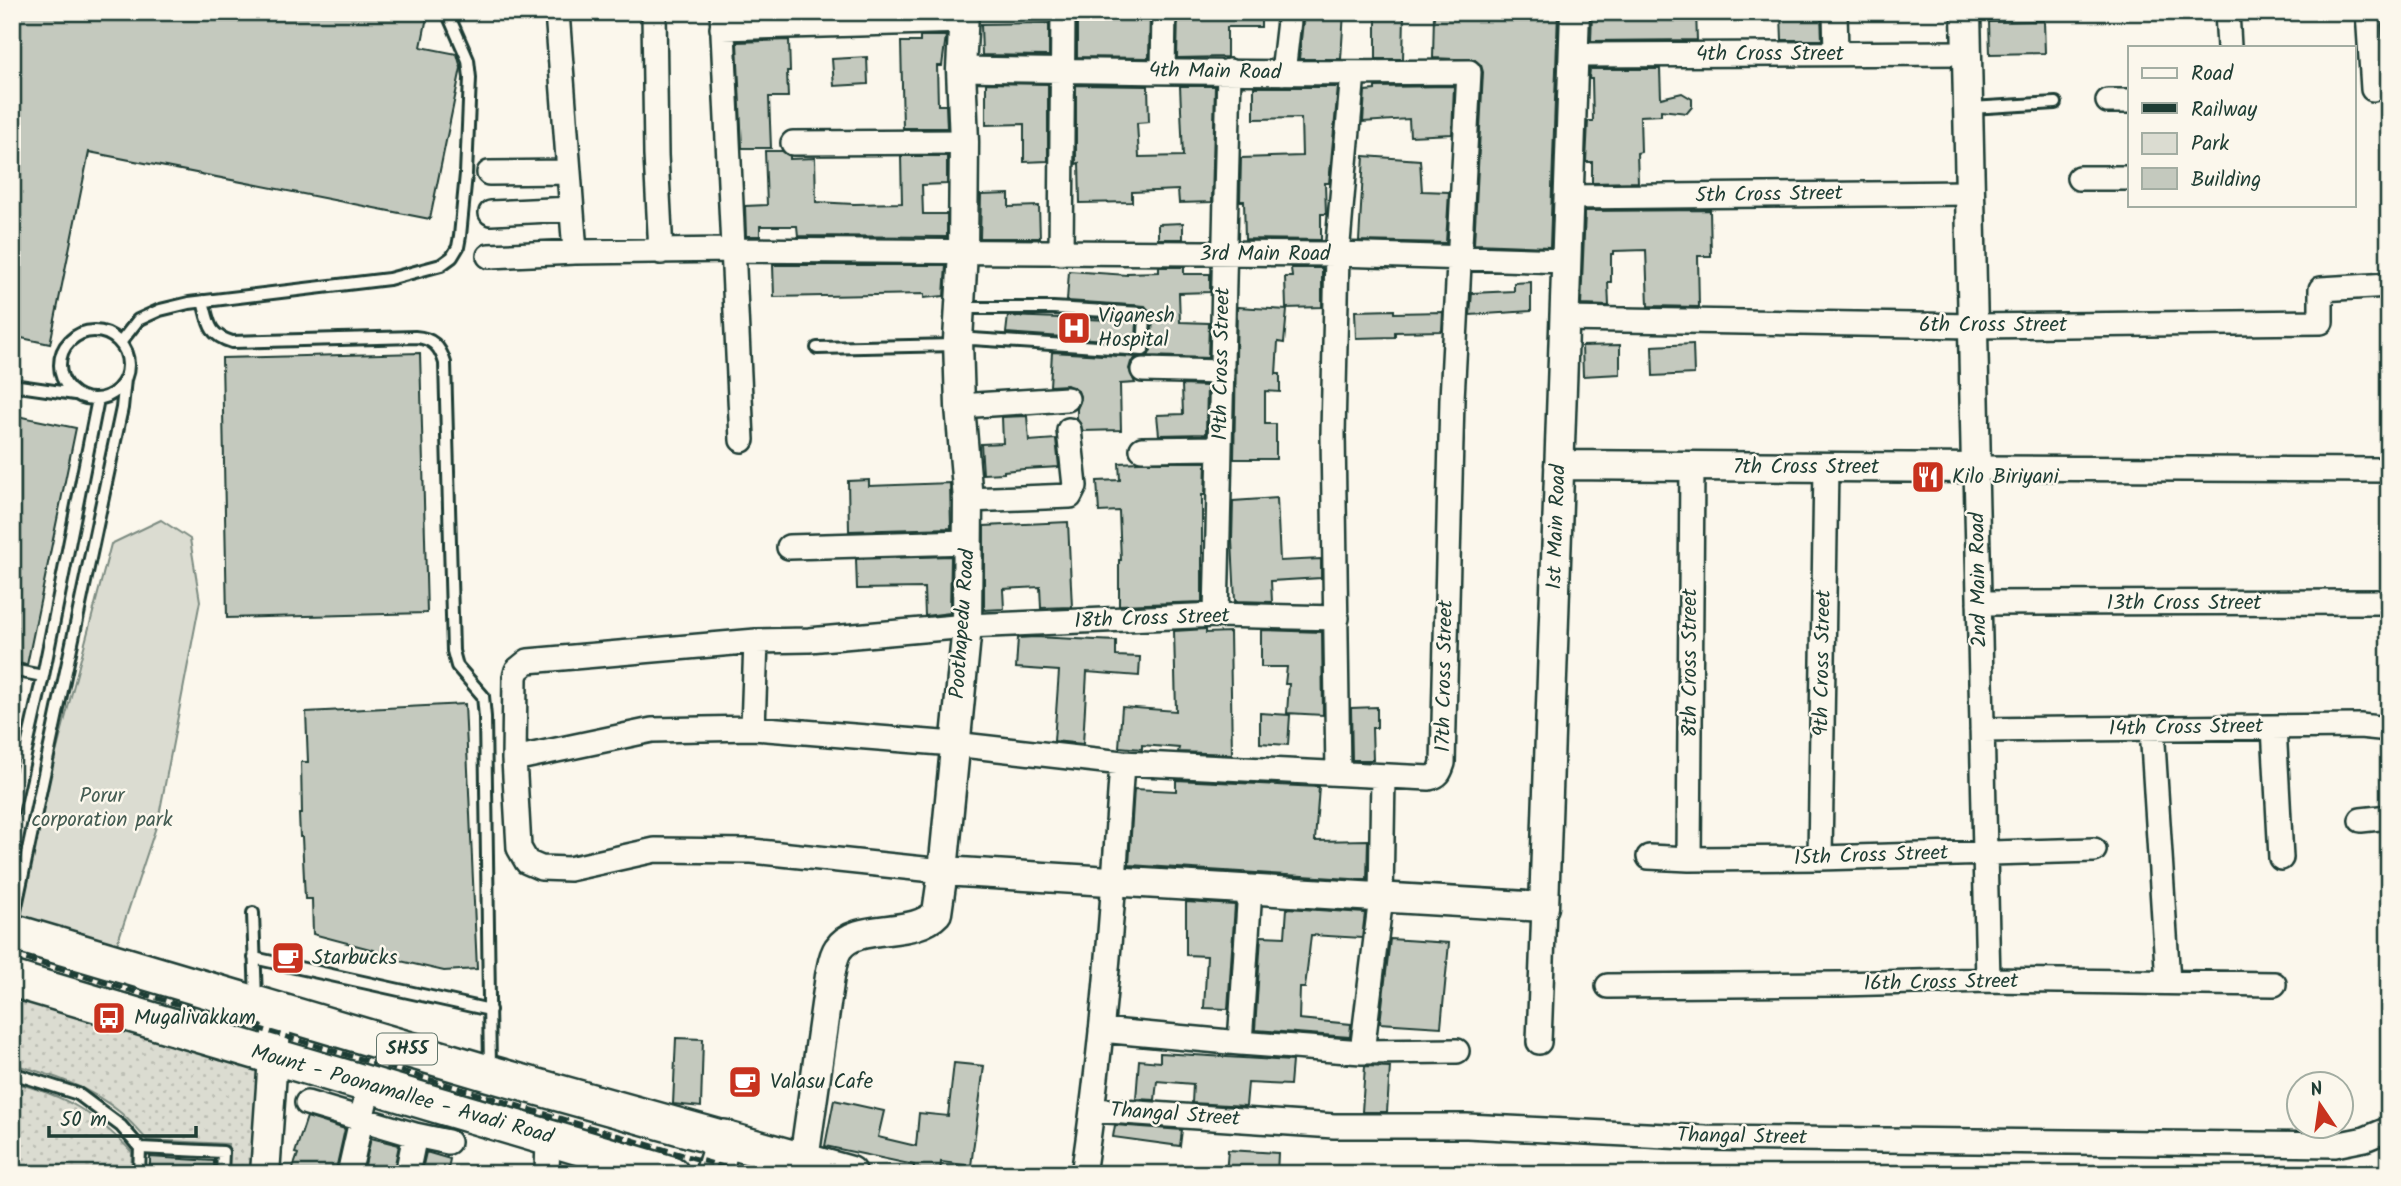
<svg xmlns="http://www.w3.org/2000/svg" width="2401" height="1186" font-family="Kalam,sans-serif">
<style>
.grass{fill:url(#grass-dots);stroke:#7d8c82;stroke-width:2}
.park{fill:#dbdcd1;stroke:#7d8c82;stroke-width:2}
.building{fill:#c4c9be;stroke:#1f3d34;stroke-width:2}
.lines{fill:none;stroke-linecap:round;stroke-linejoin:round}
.service-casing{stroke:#1f3d34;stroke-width:16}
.minor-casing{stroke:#1f3d34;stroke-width:28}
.tertiary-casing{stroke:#1f3d34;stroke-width:33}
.primary-casing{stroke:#1f3d34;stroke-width:40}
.service{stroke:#fbf7ec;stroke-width:10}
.minor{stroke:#fbf7ec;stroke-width:23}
.tertiary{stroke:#fbf7ec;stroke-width:28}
.primary{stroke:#fbf7ec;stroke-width:35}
.rail{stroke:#1f3d34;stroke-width:5;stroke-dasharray:10 5;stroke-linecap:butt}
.labels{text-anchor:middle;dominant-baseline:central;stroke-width:5;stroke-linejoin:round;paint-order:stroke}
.shield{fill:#fbf7ec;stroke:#61756b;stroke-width:2}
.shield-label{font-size:19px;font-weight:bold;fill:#1f3d34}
.street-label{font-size:21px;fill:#1f3d34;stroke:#fbf7ec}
.poi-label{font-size:21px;fill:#1f3d34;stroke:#fbf7ec;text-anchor:start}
.park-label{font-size:21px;fill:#455d53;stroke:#fbf7ec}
</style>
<defs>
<pattern id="grass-dots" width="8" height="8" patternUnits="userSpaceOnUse" patternTransform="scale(1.75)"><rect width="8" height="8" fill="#dbdcd1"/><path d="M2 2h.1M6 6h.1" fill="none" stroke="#bcbeb4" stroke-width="1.8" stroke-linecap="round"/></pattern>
</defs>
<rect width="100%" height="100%" fill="#fbf7ec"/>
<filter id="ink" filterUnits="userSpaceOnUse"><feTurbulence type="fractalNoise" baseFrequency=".0143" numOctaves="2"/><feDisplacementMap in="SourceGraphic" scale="14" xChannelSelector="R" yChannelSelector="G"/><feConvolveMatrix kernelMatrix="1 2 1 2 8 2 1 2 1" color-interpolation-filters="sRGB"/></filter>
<g filter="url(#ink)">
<path class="grass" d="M12 994 258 1067 250 1174H227L228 1144 147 1140C139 1131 130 1121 121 1113 90 1087 50 1074 12 1064Z
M12 1082C67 1096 93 1112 132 1152L131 1174H12Z"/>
<path class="park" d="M161 520 190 539 200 601 158 821 113 956 12 920 111 544Z"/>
<path class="building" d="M12 12H428L421 47 457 54 461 68 430 219 89 152 50 344 12 336Z
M1077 12H1150L1149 58 1077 57Z
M1178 12H1261V27H1227V57L1177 58Z
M1304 12H1344L1341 59H1299Z
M1517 12H1558L1550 247 1474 244 1483 72 1481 65 1475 60 1433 58 1434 13 1517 14Z
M1592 12H1696L1697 40 1591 41Z
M1821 14 1822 40H1782L1781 15Z
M1376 15H1404L1403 59H1376Z
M2044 21 2045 53 1990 54 1989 22Z
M1049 23V56L982 55 981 24Z
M920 36H946L942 66H937L938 105H946L947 128H903L901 42H920Z
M789 40 790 71H787L788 97H769L771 148H742L737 42Z
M867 57 868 84 834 86 832 59Z
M1590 69H1660L1661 98 1682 93 1692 99V107L1687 113 1661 110V115L1640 116 1641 152 1637 153 1638 182 1592 183V162H1586L1588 121H1593L1592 79H1589Z
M986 83 1048 84V161L1024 162V124L986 125Z
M1076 85 1148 86 1149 122 1137 123 1139 157 1183 156 1180 86H1215L1212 202 1179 203 1178 190 1132 192V202L1080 203 1079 163 1076 164Z
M1454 86 1452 134 1410 136 1409 119 1363 122 1365 91 1375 90V87Z
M1254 87H1338L1329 183H1325L1326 214H1321V240L1245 239 1244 201H1240L1241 158 1302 156 1301 118 1254 119Z
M765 151H782L790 156V159L815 158 816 202 854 204 902 203 901 156H947V184L922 185 923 214H947V237L798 236 797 226H760V236H746L745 206 767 205Z
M1364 156 1420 160 1422 191 1449 192 1446 243 1359 241Z
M1009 194V207L1039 206 1040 238H980L981 195Z
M1710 210 1711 256H1698L1699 307 1648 306 1646 250 1614 251V254H1611V282H1608L1609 306 1581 305 1585 211Z
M1183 223V239H1158V224Z
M773 265H946L944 296 924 298V294L774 297Z
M1159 267H1184V274H1210V292L1179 293 1180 322 1209 323 1208 358 1148 356 1151 350 1153 317 1145 306 1067 301 1069 271 1127 275V273L1159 272Z
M1291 268H1322V307L1286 308 1285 277H1292Z
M1531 282V311L1470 315 1472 293 1514 291V283Z
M1237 307 1287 310 1284 343 1278 342 1276 374H1280V392L1265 391V424H1276V459H1234Z
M1394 310V313L1443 312 1442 331 1395 332V337L1356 338 1355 311Z
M1008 316 1137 321 1136 342 1006 333Z
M1693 344 1694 374 1653 376 1652 346Z
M1620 345V374L1583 376 1582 346Z
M1052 352 1137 357 1131 362 1129 369 1135 383 1120 384 1121 430 1083 431 1077 419V409L1081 399 1078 391 1067 385 1050 386Z
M420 353 427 613 227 618 222 358Z
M1182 385 1207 386 1206 434 1159 435 1157 415 1183 414Z
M12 415 76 428 27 665 12 662Z
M1027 416 1029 441 1056 439 1059 467 1024 469 1004 471V473L983 474 981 444 1003 443 1002 417Z
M1139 462H1206L1205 495H1202V602L1119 605V560H1121L1119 511 1099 512 1097 481 1120 480 1119 463Z
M869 480V486L950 483 951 528 849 531 848 481Z
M1277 498 1280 561 1321 559V578L1271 581 1272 602 1235 601 1232 540 1233 501Z
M1068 522 1072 607 1041 608 1040 587 1003 589 1004 609 984 610V526Z
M951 556 950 613 925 616 924 588 857 589 856 559Z
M1206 629V633L1230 632 1232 754 1178 752 1179 748 1142 745V749L1119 747 1122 707 1176 711 1174 631Z
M1261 630 1322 632 1323 715 1287 713 1289 684H1285L1287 667H1261Z
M1035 637 1116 641V656L1140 657 1139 676 1087 672 1083 744 1054 741 1059 671 1016 668 1018 638Z
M465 704 477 969 444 971 374 955V950L313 934 312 899H305L302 837H300L299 814H302L301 762H308L306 712Z
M1377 707V728H1372L1373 760H1352L1351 708Z
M1260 713 1290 715 1288 745 1260 743Z
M1176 780 1319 787 1315 841 1368 840 1367 880 1129 865 1134 789 1176 791Z
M1186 902 1235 905 1228 1009 1204 1008 1207 956 1186 955Z
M1287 908 1365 913 1362 938 1311 935 1305 988H1300L1299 1019 1351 1024 1350 1037 1255 1030 1261 936 1285 937Z
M1390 939 1449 943 1441 1027 1380 1023Z
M676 1038 703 1039 701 1107 673 1104Z
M1160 1053 1292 1061 1290 1085 1248 1083 1246 1106 1192 1103 1193 1084 1157 1081 1155 1100 1136 1099 1139 1060 1160 1062Z
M954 1063 984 1066 971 1166 941 1162 940 1174 913 1173 914 1165 825 1146 834 1100 884 1111 878 1137 916 1146 919 1113 948 1116Z
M1365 1066 1390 1067 1387 1112H1362Z
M307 1117 345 1129 335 1174H291L298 1154 295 1153Z
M1115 1125 1182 1130 1180 1146 1113 1137Z
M371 1138 399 1145 393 1174H363Z
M1228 1150 1278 1153 1277 1174H1226Z
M426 1152 450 1159 447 1174H421Z
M150 1157 214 1161V1174H150Z"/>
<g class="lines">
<defs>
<path id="service" d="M1971 108 2056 103
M203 301C209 323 208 335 232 342L415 337C432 338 440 346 445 363L453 651 457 666 483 696 485 717 490 1069
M60 365a34 34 0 1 1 68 0a34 34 0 1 1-68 0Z
M958 340 972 339 1143 350 1145 317 1142 313 1053 308H961
M120 343 138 320 160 310 189 303 389 279 441 265 452 257 458 247 460 236 466 174 470 78 468 60 447 12
M817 348 956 345
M12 385 75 394
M12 670 43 676
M12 813 43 676 98 399
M253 913 256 1000
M12 925 122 408 125 379
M254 958 490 1010
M12 1073 78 1094 121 1126 140 1148 223 1152 222 1174
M139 1174 140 1148"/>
<path id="minor" d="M557 12 575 252
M654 12 656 155 661 252
M722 12 742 440
M1835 12 1836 53
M2227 12 2229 47
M2368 12 2373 89
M722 28 964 21
M1573 55 1967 53
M1163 72 1164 12
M1283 73 1290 12
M2108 101H2130
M793 143 964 142
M489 173 568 172
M2079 178H2130
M1568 197 1970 193
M491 213 571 209
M1061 253 1063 12
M489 256 575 252 733 250 1337 254 1566 261
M1564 319 1973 326 2321 322V289L2389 285
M1143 370 1222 372
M960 406 1067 399
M1142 449 1220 448
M968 500 1070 496 1075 486 1069 430
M789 547 968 542
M1979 603 2389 602
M1216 615 1229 71
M2274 727 2281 858
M753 728 756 641
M2152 728 2168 982
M1982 730 2360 726 2389 729
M514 759 652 730 753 728 954 744 1122 763 1429 778C1439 776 1440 772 1443 763L1452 399 1469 72C1300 74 1130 72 961 69
M1338 773 1333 434 1337 254 1353 73
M2361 820 2389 817
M1649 857 1689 859 1820 858 2094 850
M1820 858 1826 467
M1689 859 1692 466
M943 871 752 851 655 850 569 869 541 868 527 862 519 848 514 759 515 677 517 670 528 661 756 641 809 640 967 626 1216 615 1337 618
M1988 980 1976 468 2389 470
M1608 986 1840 984 1988 980 2274 984
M1101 1030 1240 1043 1250 889
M1539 1042 1544 907
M1240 1043 1362 1052 1381 897 1383 776
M1362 1052 1457 1051
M307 1103 415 1135 448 1142
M1093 1110 1334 1126H1467L1706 1138 2335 1145 2365 1139 2389 1129
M349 1174 369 1085
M407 1174 415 1135
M547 1174 548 1138
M1083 1174C1104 1038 1113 900 1122 763"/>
<path id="tertiary" d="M1559 465 1976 468 1966 12
M943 871 1544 907 1575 12
M804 1160 830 976C832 967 833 956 838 949 856 921 913 939 937 913L943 871 967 626 968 500 960 406 958 340 963 252 964 142 961 69 964 12
M265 1174 273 1057 279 1011"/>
<path id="primary" d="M12 932 491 1074 849 1174
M12 979 671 1174
M713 1174 724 1138"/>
</defs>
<use href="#service" class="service-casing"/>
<use href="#minor" class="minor-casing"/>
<use href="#tertiary" class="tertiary-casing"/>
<use href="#primary" class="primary-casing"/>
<use href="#service" class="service"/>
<use href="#minor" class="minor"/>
<use href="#tertiary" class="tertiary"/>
<use href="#primary" class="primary"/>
<path class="rail" d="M12 955 747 1174"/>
</g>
</g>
<defs>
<symbol id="hospital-square" viewBox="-11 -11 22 22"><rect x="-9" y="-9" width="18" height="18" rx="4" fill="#c8321e" stroke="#fbf7ec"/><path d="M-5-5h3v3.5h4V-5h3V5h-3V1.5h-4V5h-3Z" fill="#fff"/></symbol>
<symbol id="restaurant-square" viewBox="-11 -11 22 22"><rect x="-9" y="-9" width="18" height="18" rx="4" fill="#c8321e" stroke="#fbf7ec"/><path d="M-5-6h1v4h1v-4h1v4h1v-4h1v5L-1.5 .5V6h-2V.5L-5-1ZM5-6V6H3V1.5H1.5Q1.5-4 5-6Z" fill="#fff"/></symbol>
<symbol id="cafe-square" viewBox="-11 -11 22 22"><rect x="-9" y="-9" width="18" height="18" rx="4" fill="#c8321e" stroke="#fbf7ec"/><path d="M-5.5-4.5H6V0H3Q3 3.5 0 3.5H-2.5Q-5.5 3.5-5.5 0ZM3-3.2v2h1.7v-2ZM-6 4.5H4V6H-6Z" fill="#fff"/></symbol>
<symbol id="bus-square" viewBox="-11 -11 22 22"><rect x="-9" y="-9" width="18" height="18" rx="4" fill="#c8321e" stroke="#fbf7ec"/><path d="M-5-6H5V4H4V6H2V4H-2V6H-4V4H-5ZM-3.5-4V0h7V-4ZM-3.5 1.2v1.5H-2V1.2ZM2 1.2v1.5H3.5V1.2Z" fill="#fff"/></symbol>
</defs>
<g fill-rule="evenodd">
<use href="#hospital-square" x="1055" y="309" width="38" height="38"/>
<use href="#restaurant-square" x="1909" y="458" width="38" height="38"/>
<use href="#cafe-square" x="269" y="939" width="38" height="38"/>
<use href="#bus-square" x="90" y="999" width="38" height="38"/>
<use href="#cafe-square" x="726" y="1063" width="38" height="38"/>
</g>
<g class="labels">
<rect class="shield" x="377" y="1033.5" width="60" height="31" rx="5"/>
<g class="shield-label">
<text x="407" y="1049">SH55</text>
</g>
<g class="street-label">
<text x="1770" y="54">4th Cross Street</text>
<text transform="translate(1215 72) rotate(1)">4th Main Road</text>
<text transform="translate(1769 195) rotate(-1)">5th Cross Street</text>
<text x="1265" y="254">3rd Main Road</text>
<text x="1993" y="325">6th Cross Street</text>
<text transform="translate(1222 364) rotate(-89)">19th Cross Street</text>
<text x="1806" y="467">7th Cross Street</text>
<text transform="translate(1557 527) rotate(-88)">1st Main Road</text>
<text transform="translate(1979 580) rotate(-91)">2nd Main Road</text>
<text x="2184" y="603">13th Cross Street</text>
<text transform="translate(1152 619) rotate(-2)">18th Cross Street</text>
<text transform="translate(963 624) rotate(-86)">Poothapedu Road</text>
<text transform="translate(1690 663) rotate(-90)">8th Cross Street</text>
<text transform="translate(1823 663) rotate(-89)">9th Cross Street</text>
<text transform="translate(1445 676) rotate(-89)">17th Cross Street</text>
<text transform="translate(2186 728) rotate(-1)">14th Cross Street</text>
<text transform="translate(1871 856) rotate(-2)">15th Cross Street</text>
<text transform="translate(1941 983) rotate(-1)">16th Cross Street</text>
<text transform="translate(402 1095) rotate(16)">Mount - Poonamallee - Avadi Road</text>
<text transform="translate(1175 1115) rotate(4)">Thangal Street</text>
<text transform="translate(1742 1137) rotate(1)">Thangal Street</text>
</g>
<g class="poi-label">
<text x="1098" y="316">Viganesh<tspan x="1098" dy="24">Hospital</tspan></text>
<text x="1952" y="477">Kilo Biriyani</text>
<text x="312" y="958">Starbucks</text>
<text x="134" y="1018">Mugalivakkam</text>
<text x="770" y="1082">Valasu Cafe</text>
</g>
<g class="park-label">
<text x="102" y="796">Porur<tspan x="102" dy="24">corporation park</tspan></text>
</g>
</g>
<rect width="2401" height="1186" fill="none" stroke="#fbf7ec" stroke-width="42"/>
<rect x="21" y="21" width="2359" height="1144" fill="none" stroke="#1f3d34" stroke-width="2.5" filter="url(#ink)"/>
<rect x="2128" y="46" width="228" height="161" fill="#fbf7ec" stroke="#a3ada2" stroke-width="2"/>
<rect x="2142" y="68" width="35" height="10" fill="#fbf7ec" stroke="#a3ada2" stroke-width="2"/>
<text x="2191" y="80" font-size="21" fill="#1f3d34">Road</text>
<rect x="2142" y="103" width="35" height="10" fill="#1f3d34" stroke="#a3ada2" stroke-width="2"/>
<text x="2191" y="116" font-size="21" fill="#1f3d34">Railway</text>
<rect x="2142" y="133" width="35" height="21" fill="#dbdcd1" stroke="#a3ada2" stroke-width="2"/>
<text x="2191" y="150" font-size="21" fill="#1f3d34">Park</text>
<rect x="2142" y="168" width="35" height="21" fill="#c4c9be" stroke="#a3ada2" stroke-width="2"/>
<text x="2191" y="186" font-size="21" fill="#1f3d34">Building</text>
<g transform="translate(2320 1105) rotate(347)"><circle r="33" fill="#fbf7ec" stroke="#a3ada2" stroke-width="2"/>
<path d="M0-5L12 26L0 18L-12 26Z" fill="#c8321e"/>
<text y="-10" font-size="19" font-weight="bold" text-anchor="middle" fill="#1f3d34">N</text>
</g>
<path d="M49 1126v10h147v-10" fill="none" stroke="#1f3d34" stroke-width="3.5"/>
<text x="60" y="1126" font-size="21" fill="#1f3d34" stroke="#fbf7ec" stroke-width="5" paint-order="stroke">50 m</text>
</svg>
